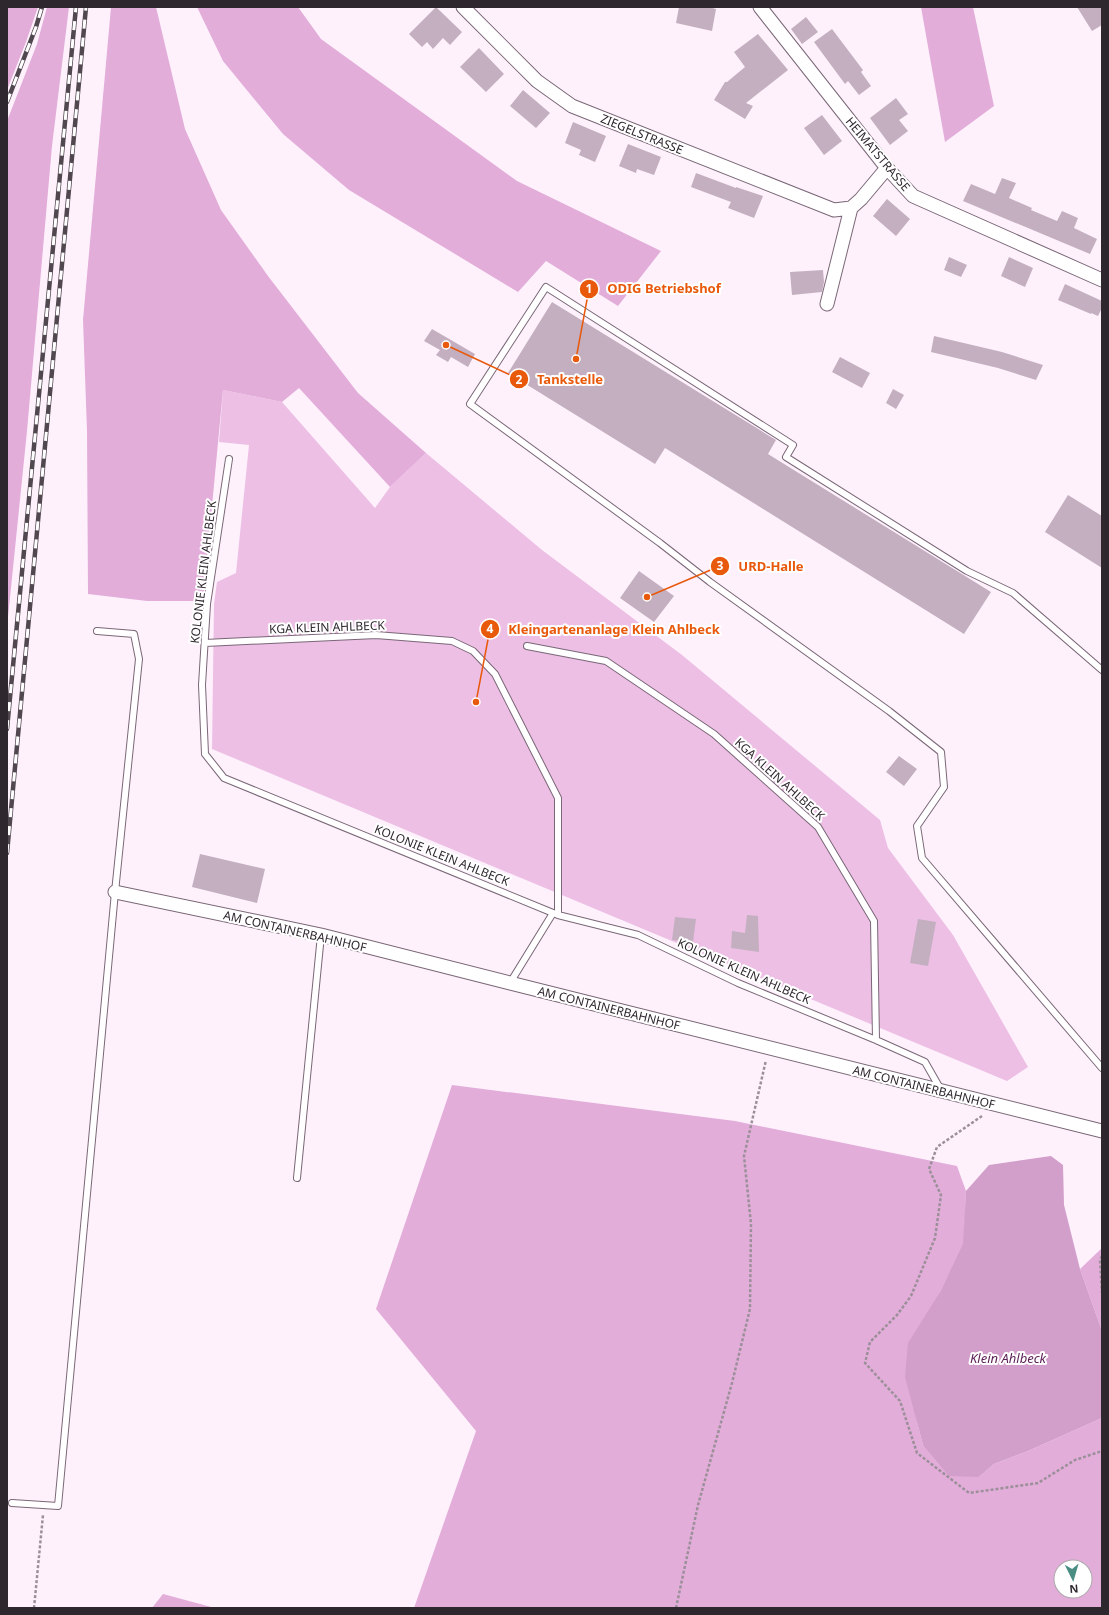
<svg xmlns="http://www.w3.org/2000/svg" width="1109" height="1615" font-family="'Noto Sans',sans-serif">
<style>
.green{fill:#edbfe5}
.forest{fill:#e3adda;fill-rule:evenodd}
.water{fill:#d29eca}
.building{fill:#c4afc0}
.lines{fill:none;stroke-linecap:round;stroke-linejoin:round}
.service-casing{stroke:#7a6777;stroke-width:8}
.minor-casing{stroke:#7a6777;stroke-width:15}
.path{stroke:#9b9099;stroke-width:2.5;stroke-dasharray:3 2;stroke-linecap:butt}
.service{stroke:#fff;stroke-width:6}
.minor{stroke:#fff;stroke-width:13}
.rail-casing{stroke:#50474f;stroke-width:4.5}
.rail{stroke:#fff;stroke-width:3;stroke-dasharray:9;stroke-linecap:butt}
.labels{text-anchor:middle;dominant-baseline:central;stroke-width:4;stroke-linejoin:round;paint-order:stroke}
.street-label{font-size:12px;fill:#2f272e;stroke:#fff}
.water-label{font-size:13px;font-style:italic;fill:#5b1e55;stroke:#fff}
.leader{fill:none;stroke:#e8590c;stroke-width:1.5}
.callout-dot{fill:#e8590c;stroke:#fff;stroke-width:1.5}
.mark-label{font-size:12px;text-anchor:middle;font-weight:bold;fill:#fff}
.callout-label{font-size:13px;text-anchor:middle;font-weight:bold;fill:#e8590c;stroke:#fff;stroke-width:4;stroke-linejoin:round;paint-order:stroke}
</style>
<rect width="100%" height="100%" fill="#fef1fc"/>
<path class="green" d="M223 390 282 402 375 508 390 487 426 453 542 550 682 655 880 820 888 848 953 935 1028 1067 1007 1081 212 749 214 604 217 582 236 573 249 445 219 442Z"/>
<path class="forest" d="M7 7H38L26 42 7 90Z
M47 7H69L52 146 27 431 7 627V121L37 44Z
M111 7H156L185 129 221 210 268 276 358 393 426 453 390 487 299 388 282 402 223 390 203 601H147L88 594 87 431 83 320Z
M197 7H298L321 39 517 181 661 251 618 306 546 261 518 292 349 190 283 134 223 61Z
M921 7H973L994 106 945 142Z
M452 1085 735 1121 957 1166 966 1191 964 1244 940 1292 917 1422 923 1445 979 1477 994 1464 1028 1451 1102 1418V1608H414L476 1431 376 1309ZM1061 1567H1085V1591H1061Z
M1102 1248V1331L1080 1269Z
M163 1594 215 1608H152Z"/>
<path class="water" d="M1051 1156 1063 1165 1064 1205 1080 1269 1102 1331V1418L1028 1451 994 1464 979 1477 949 1476 923 1445 905 1377 908 1343 940 1292 963 1244 966 1191 989 1165Z"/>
<path class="building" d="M436 7 462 32 450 45 443 38 433 49 427 42 422 47 409 34Z
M679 7H709L716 9 712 31 676 23Z
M1077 7H1102V25L1092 31Z
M806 17 818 32 802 44 791 29Z
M832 29 863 70 861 72 871 86 859 95 848 81 845 84 814 42Z
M758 34 788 70 746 103 753 106 745 119 714 100 725 82H727L745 67 734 52Z
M479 48 504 74 486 92 460 67Z
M523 90 550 113 536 128 510 106Z
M896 98 908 114 899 120 908 131 890 145 870 118Z
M822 115 842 141 824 155 804 128Z
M573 122 606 136 595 162 579 155 581 150 565 143Z
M628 144 661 157 654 175 637 169 636 173 619 166Z
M696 173 736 188V187L763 196 754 218 728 208 731 202 691 187Z
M1002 178 1016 183 1009 198 1032 208 1031 210 1057 221 1062 211 1078 218 1074 228 1097 239 1090 254 963 201 971 184 995 194Z
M887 199 910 219 896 236 873 216Z
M949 257 967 265 961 277 944 270Z
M1009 257 1033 268 1025 287 1001 276Z
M823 270 824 282 822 292 792 295 790 272Z
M1065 284 1102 301V308L1098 316 1091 313V314L1058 300Z
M552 302 776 440 768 454 991 592 964 634 665 448 655 464 508 373Z
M432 329 475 354 468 367 451 357 448 362 436 355 440 350 424 341Z
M934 336 1002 352 1043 365 1036 380 998 368 931 352Z
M840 357 870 373 862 388 832 372Z
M893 389 904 395 896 409 886 403Z
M1068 495 1102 516V568L1045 532Z
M639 571 674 596 654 622 620 598Z
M899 756 917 769 904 786 886 772Z
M200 854 265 869 257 903 192 887Z
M747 915 758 916 759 952 731 948 732 931 745 933Z
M675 917 696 919 693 942 672 940Z
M918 919 936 922 928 966 910 963Z"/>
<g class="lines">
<defs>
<path id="service" d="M229 459 207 604 202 685 205 754 224 778 558 915 638 935 738 983 876 1040 925 1062 941 1090
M205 643 376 635 452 641 473 651 495 674 558 798V915
M527 646 606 661 714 734 818 827 874 921 876 1040
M1102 670 1013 593 967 571 786 457 793 445 546 287 470 404 660 543 710 582 889 711 941 752 944 787 917 826 922 858 1102 1068
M510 983 553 913
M297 1178 321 935
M12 1503 58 1506 115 892 139 659 134 634 97 631"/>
<path id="minor" d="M463 7 537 81 572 106 834 210 851 208 861 199 887 168
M760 7 887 168 913 196 1102 280
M827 304 851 208
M115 892 321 935 510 983 1102 1131"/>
</defs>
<use href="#service" class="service-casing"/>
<use href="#minor" class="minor-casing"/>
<path class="path" d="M982 1116 937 1147 929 1169 941 1195 935 1238 911 1296 897 1315 870 1342 865 1363 900 1401 917 1453 969 1493 1038 1483 1075 1460 1102 1451
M1102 1256 1100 1260 1102 1293
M34 1608 43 1515
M676 1608 698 1505 732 1383 750 1309 751 1224 744 1156 766 1060"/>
<use href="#service" class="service"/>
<use href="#minor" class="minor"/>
<defs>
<path id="rail" d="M7 102 36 27 42 7
M7 729 76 7
M7 853 86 7"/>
</defs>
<use href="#rail" class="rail-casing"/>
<use href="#rail" class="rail"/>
</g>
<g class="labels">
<g class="street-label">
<text transform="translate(642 134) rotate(22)">ZIEGELSTRASSE</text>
<text transform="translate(878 154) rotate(50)">HEIMATSTRASSE</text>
<text transform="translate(203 572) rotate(-83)">KOLONIE KLEIN AHLBECK</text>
<text transform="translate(327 627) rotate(-2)">KGA KLEIN AHLBECK</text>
<text transform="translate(780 779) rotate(42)">KGA KLEIN AHLBECK</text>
<text transform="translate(442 855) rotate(22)">KOLONIE KLEIN AHLBECK</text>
<text transform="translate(295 931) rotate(13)">AM CONTAINERBAHNHOF</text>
<text transform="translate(744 971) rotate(24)">KOLONIE KLEIN AHLBECK</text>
<text transform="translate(609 1008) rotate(14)">AM CONTAINERBAHNHOF</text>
<text transform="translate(924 1087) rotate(14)">AM CONTAINERBAHNHOF</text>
</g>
<g class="water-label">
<text x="1008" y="1358">Klein Ahlbeck</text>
</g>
</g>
<path class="leader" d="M576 359L589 289M446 345L519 379M647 597L720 566M476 702L490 629"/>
<g class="callout-dot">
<circle cx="576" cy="359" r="4"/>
<circle cx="446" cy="345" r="4"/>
<circle cx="647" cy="597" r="4"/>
<circle cx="476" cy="702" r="4"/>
<circle cx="589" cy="289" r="10"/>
<circle cx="519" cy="379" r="10"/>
<circle cx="720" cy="566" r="10"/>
<circle cx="490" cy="629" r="10"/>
</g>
<g class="mark-label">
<text x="589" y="293">1</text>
<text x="519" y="384">2</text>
<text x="720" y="570">3</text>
<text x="490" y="633">4</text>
</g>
<g class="callout-label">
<text x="664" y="293">ODIG Betriebshof</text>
<text x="570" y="384">Tankstelle</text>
<text x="771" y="571">URD-Halle</text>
<text x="614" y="634">Kleingartenanlage Klein Ahlbeck</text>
</g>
<rect width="1109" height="1615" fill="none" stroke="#2f272e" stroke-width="16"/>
<g transform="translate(1073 1579) rotate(175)"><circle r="19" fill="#ffffff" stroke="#aca9ab"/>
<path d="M0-3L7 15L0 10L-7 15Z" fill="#4a8e83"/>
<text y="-6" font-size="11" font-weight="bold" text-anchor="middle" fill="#2f272e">N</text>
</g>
</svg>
